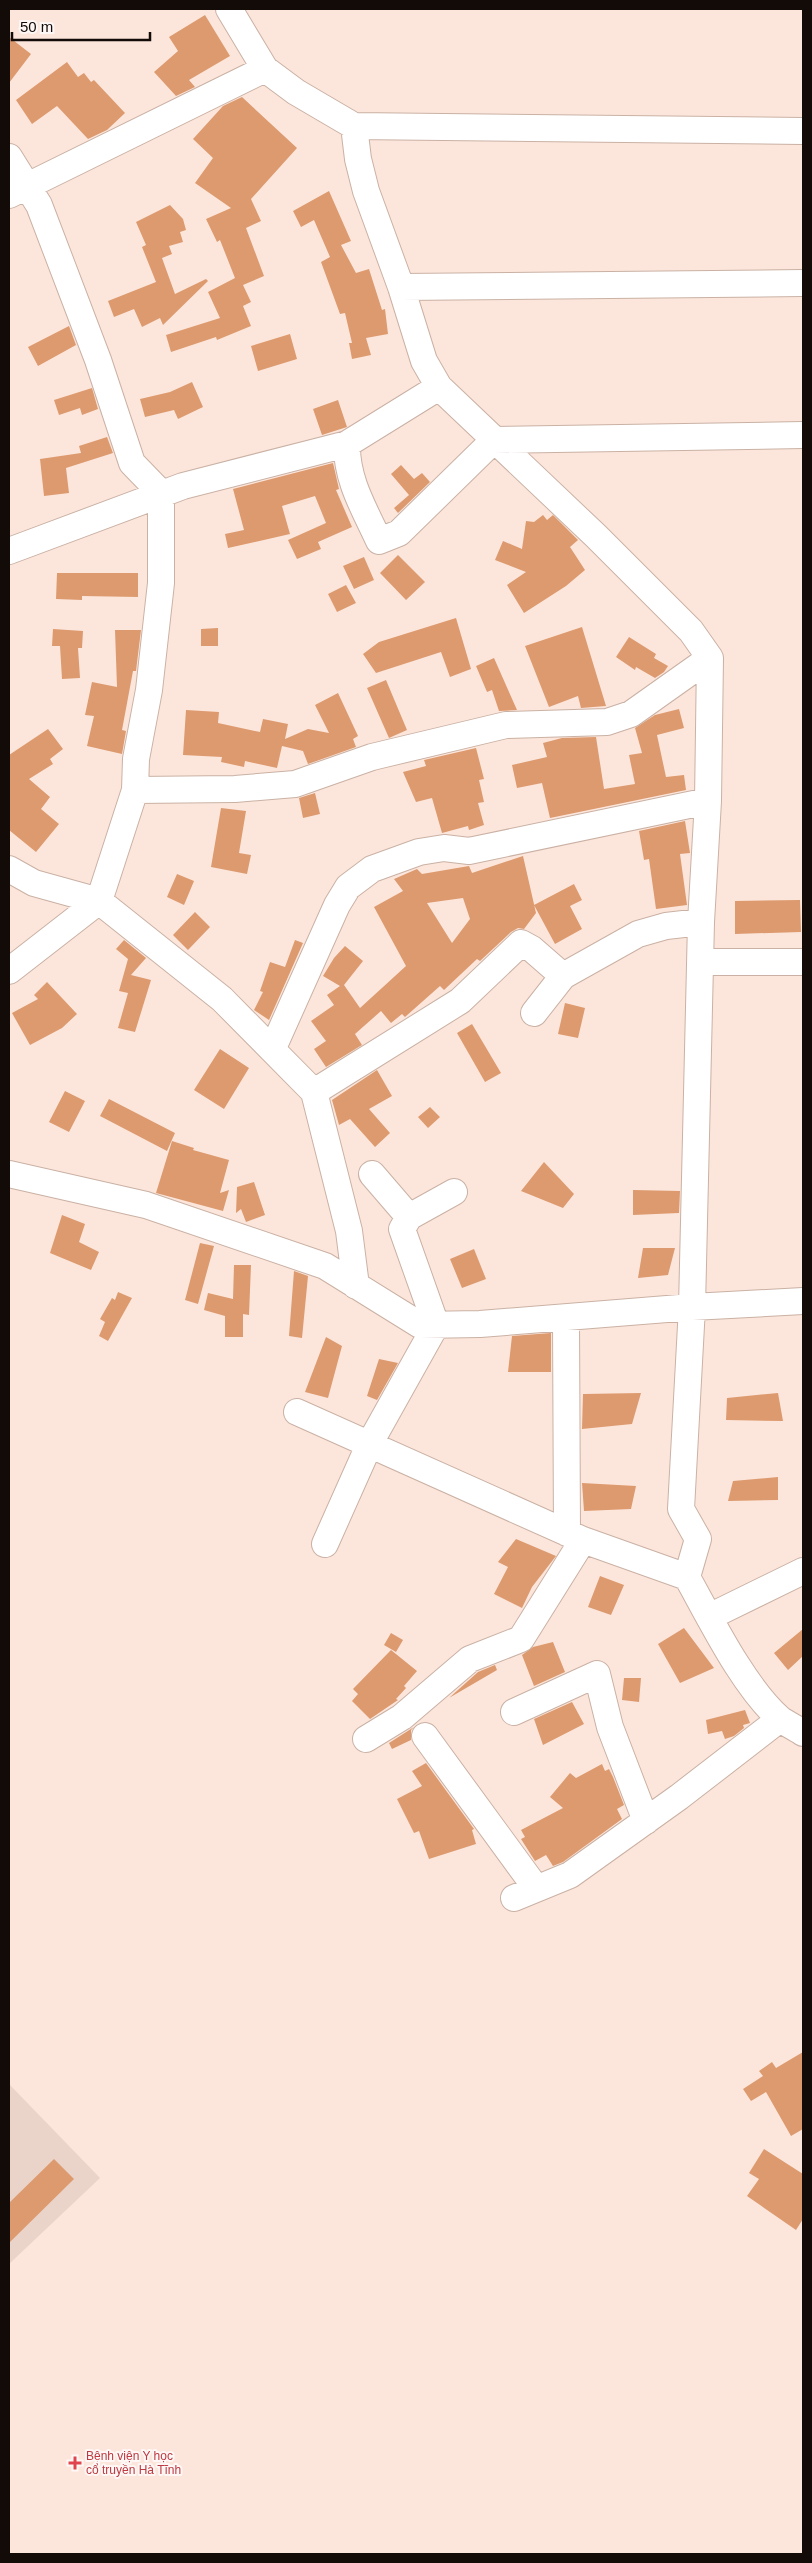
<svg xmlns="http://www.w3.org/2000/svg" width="812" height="2563" font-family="Arial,sans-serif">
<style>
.education{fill:#ead4c9}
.building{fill:#dd9a6e;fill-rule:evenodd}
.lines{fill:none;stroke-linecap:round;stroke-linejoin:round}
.minor-casing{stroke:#cab1a4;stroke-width:28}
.minor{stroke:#fff;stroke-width:26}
.health-dot{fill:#e0444e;stroke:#fdf7f5;stroke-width:2}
.labels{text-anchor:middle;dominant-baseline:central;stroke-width:4;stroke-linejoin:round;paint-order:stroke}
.health-label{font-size:12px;fill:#be3a42;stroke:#fdf7f5;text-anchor:start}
</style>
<rect width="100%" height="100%" fill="#fce6dc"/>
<path class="education" d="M9 2084 100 2178 9 2264Z"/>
<path class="building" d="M205 15 230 56 189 80 195 87 176 96 154 72 178 51 169 37Z
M9 37 31 54 9 83Z
M67 62 78 77 84 73 91 82 94 80 125 113 107 130 88 139 57 106 32 124 16 100Z
M242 97 297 148 251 199 261 221 246 228 264 276 243 285 251 302 243 306 251 326 217 340 216 337 171 352 166 335 220 318 208 292 235 278 220 240 217 242 206 219 231 208 195 183 213 158 193 139 223 106Z
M329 191 351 241 341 245 356 273 369 269 382 310 385 309 388 334 366 338 371 355 352 359 349 343H352L345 313 340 314 321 262 330 257 314 220 301 227 293 211Z
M170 205 183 219 186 230 180 232 183 242 169 246 172 254 162 258 175 294 206 279 208 281 163 325 160 318 142 327 134 309 114 317 108 301 156 282 142 247 146 245 136 222Z
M69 326 76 345 38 366 28 347Z
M290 334 297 359 258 371 251 346Z
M192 382 203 407 178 419 174 410 145 417 140 399 170 392Z
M92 388 98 409 82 415 80 408 59 415 54 400Z
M338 400 347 427 322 435 313 409Z
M107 437 113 453 66 468 69 493 44 496 40 459 81 453 79 446Z
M333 463 339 489 336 490 352 527 318 542 321 549 297 559 288 540 326 523 315 496 282 506 290 534 228 548 225 534 244 530 233 489Z
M401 465 414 479 422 473 430 482 398 513 394 508 409 495 391 474Z
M543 515 547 520 553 515 578 540 570 547 585 570 566 586 524 613 507 585 526 572 495 560 503 541 522 549 526 521 534 522Z
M398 555 425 582 406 600 380 573Z
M364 557 374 580 354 589 343 566Z
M57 573H138V597L82 596V600L56 599Z
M346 585 356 603 337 612 328 594Z
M456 618 471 669 450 677 441 652 376 673 363 654 379 642Z
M582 627 606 706 581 708 578 696 549 707 525 646Z
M218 628V646H201V629Z
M53 629 83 631 82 648H78L80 678 62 679 60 646H52Z
M115 630H141L136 671H133L122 730 126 731 122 754 87 746 94 716 85 715 92 682 117 687Z
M629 637 656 654 654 658 668 666 664 672 655 678 636 667 635 670 616 657Z
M494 658 517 710 499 711 492 690 487 692 476 666Z
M386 680 407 730 389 738 367 688Z
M338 693 358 736 353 739 356 747 308 764 303 751 282 746 277 768 245 761 244 767 221 762 222 757 183 755 186 710 219 712 218 723 260 732 263 719 288 724 285 739 308 729 329 733 315 705Z
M679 709 684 728 657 735 666 777 684 775 686 790 550 818 542 783 517 788 512 765 547 757 543 743 562 738 596 737 604 789 635 784 629 755 642 753 635 728 655 715Z
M48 729 63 749 50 759 53 764 29 779 50 797 41 809 59 824 36 852 9 830V755Z
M476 748 484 779 479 780 484 802 478 803 484 825 469 830 468 826 442 833 432 798 416 802 403 772 426 766 424 760Z
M315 793 320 814 303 818 299 798Z
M221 808 246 811 239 853 251 855 247 874 211 867Z
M685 821 690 853 680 854 687 905 656 909 649 859 644 860 639 831Z
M523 856 536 913 524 929 518 928 511 932 480 961 477 959 444 990 440 986 405 1017 402 1014 391 1023 381 1011 355 1034 362 1045 326 1067 314 1049 326 1041 311 1021 334 1005 327 995 340 986 323 976 334 958 345 946 363 961 344 985 360 1008 406 966 374 907 403 891 394 879 417 869 422 874 469 866 472 873ZM463 898 470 919 452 943 427 903Z
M177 874 194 881 184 905 167 897Z
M574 884 582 900 570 906 582 929 555 944 534 905Z
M800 900 801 932 735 934V901Z
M195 912 210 927 188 950 173 935Z
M124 940 146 958 131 975 151 980 135 1032 118 1028 128 993 119 991 128 959 116 949Z
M295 940 303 943 269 1020 254 1010 263 992 260 991 270 962 285 967Z
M47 982 77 1014 62 1028 30 1045 12 1013 38 999 34 995Z
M565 1003 585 1008 578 1038 558 1034Z
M472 1024 501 1073 485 1082 457 1033Z
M220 1049 249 1068 224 1109 194 1090Z
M377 1070 392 1096 369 1109 390 1133 375 1147 350 1119 339 1125 332 1100Z
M65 1091 85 1101 69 1132 49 1122Z
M109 1099 175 1133 167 1151 100 1116Z
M430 1107 440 1117 428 1128 418 1117Z
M172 1141 194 1148 193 1150 229 1160 220 1193 229 1190 223 1211 156 1193Z
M544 1162 574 1194 563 1208 521 1191Z
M254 1182 265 1215 246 1222 241 1209 236 1213 237 1187Z
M633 1190 680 1191 679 1213 633 1215Z
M62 1215 85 1224 79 1242 99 1252 91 1270 50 1253Z
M200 1243 214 1246 198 1304 185 1300Z
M643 1248H675L668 1275 638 1278Z
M474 1249 486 1279 462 1288 450 1259Z
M234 1265H251L249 1315 243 1314V1337H225V1316L204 1310 208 1293 233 1299Z
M294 1271 308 1276 302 1338 289 1336Z
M118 1292 132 1298 108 1341 99 1336 105 1322 100 1319 112 1298 115 1300Z
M551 1333V1372H508L512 1336Z
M326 1337 342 1346 328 1398 305 1392Z
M379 1359 398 1363 377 1400 367 1396Z
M641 1393 632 1424 582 1429 583 1394Z
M778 1393 783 1421 726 1420 727 1398Z
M778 1477V1500L728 1501 733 1481Z
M582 1483 636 1486 631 1509 584 1511Z
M516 1539 556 1556 532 1587 522 1608 494 1594 508 1567 498 1562Z
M600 1576 624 1585 611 1615 588 1607Z
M684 1628 714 1668 680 1683 658 1644Z
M803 1629V1656L788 1670 774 1653Z
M391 1633 403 1640 396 1652 384 1645Z
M553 1642 565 1672 534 1686 522 1655 533 1647Z
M391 1650 417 1671 404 1686 406 1688 396 1699 398 1700 370 1719 352 1701 358 1694 353 1689Z
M495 1665 497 1670 449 1698 478 1672Z
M624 1678H641L639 1702 622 1700Z
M572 1702 584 1724 543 1745 534 1719Z
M745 1710 750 1723 743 1725 744 1728 734 1736 725 1739 722 1731 708 1734 706 1720Z
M414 1727 411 1730V1740L392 1749 389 1743Z
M426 1763 474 1829 472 1830 476 1844 429 1859 419 1831 414 1833 397 1799 422 1786 412 1771Z
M602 1764 605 1771 609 1769 613 1777 624 1805 617 1809 622 1819 563 1862 553 1866 546 1855 535 1861 521 1839 525 1837 521 1830 563 1808 550 1797 570 1773 576 1778Z
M803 2052V2129L791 2136 766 2092 751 2101 743 2089 763 2076 759 2071 772 2062 776 2068Z
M764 2149 803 2174V2219L796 2230 747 2196 759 2179 749 2173Z
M54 2159 74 2179 9 2243V2203Z"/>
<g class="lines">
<defs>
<path id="minor" d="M229 9 265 69 296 92 354 126 358 159 366 191 401 287 424 361 439 387 596 536 691 631 710 658 708 801 701 922 692 1307 681 1509 698 1539 687 1577C711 1620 743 1686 780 1719 787 1724 796 1728 803 1733
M354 126 803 131
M9 157 39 205 98 360 132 463 161 493V583L149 690 136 759 135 790
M9 195 265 69
M401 287 803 283
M347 444C346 480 365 510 379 541L399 533 494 440 803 435
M9 551 183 486 347 444 439 387
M9 869 34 883 99 901 222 999 314 1092 349 1231 356 1286
M701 962H803
M9 971 99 901 135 790 235 789 295 784 372 757 506 725 607 722 631 714 710 658
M534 1013 563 976 638 934 666 926 701 922
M273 1048 337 905 348 887 372 869 419 852 444 848 469 851 708 801
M314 1092 460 1001 521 943 532 949 563 976
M9 1174 146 1205 325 1266 420 1325 480 1324 692 1307 803 1301
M372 1174 409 1217
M566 1318 567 1533
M297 1412 583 1540 687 1577
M325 1544 370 1443 436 1325 402 1229 409 1217 454 1192
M709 1617 803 1571
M514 1712 597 1674 610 1727 646 1821
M425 1736 536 1888
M366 1739 402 1717 470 1659 521 1639 583 1540
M514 1898 570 1875 679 1797 780 1719"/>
</defs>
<use href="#minor" class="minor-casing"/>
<use href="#minor" class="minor"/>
</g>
<path class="health-dot" d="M72.5 2455.5h5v5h5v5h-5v5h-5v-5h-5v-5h5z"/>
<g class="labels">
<g class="health-label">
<text x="86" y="2456">Bệnh viện Y học<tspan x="86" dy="14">cổ truyền Hà Tĩnh</tspan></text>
</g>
</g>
<rect width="812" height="2563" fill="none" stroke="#130b07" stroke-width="20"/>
<path d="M12 32v8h138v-8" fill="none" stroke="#130b07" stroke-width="2.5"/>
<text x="20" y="32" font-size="15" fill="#130b07" stroke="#fdf7f5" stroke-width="4" paint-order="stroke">50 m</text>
</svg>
